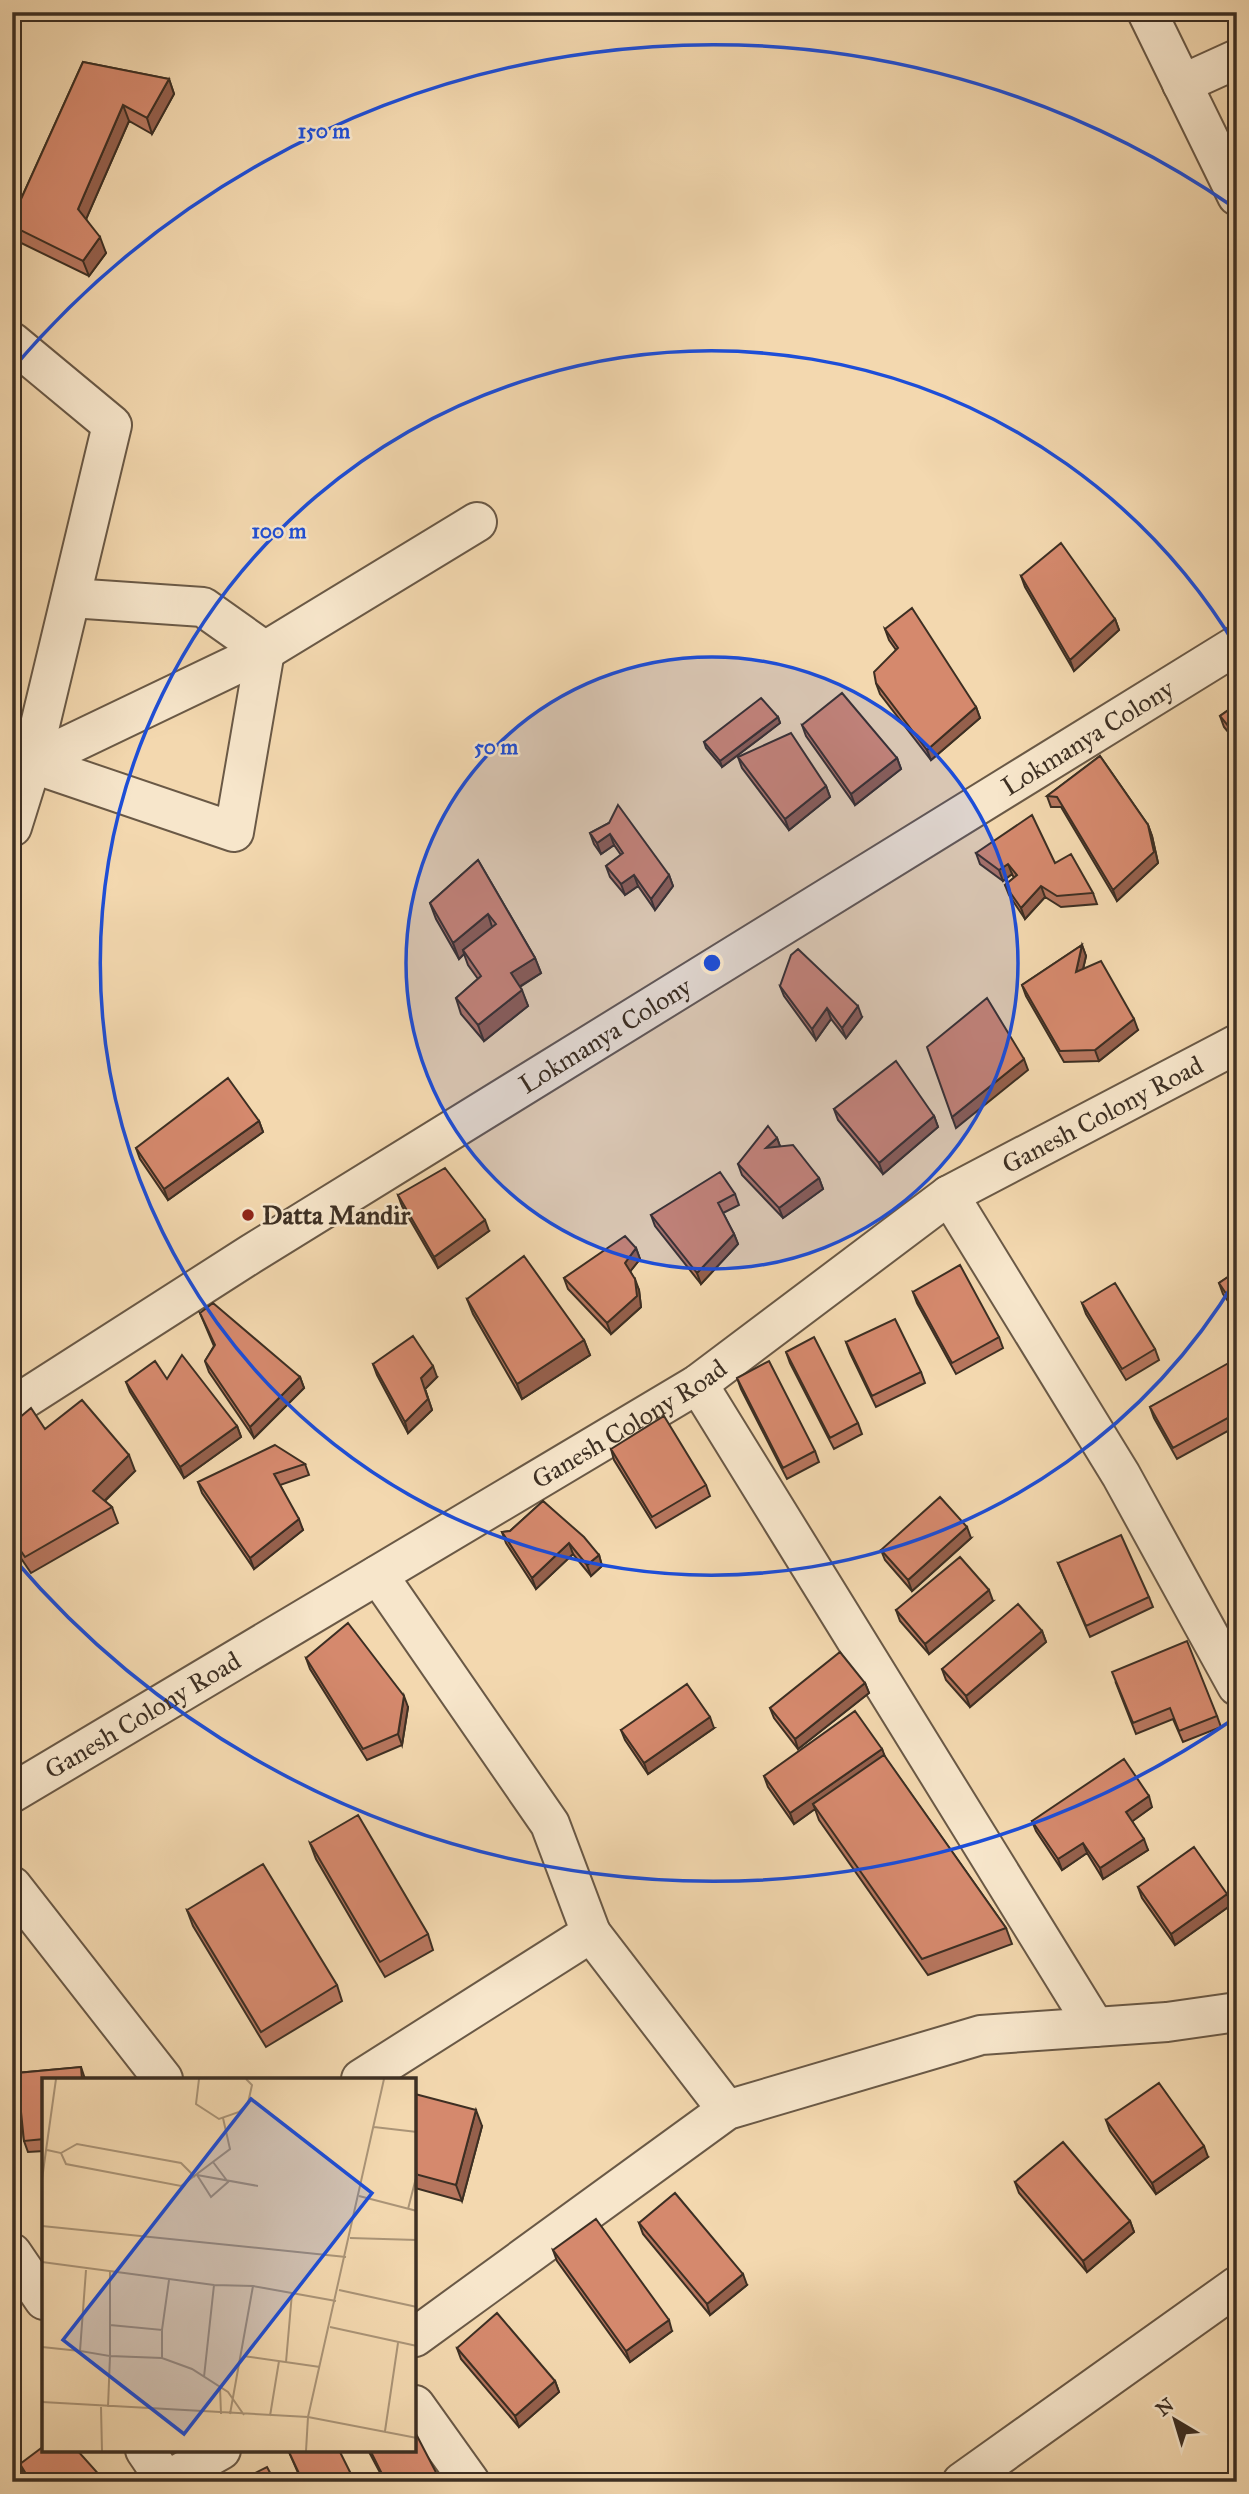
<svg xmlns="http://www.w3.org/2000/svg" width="1249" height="2494" font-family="'IM FELL Great Primer',serif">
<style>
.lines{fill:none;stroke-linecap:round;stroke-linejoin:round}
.street-casing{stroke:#6a5946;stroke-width:42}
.street{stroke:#f7e6cb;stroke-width:38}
.wall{fill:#b7765e;stroke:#3d2f23;stroke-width:2}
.shaded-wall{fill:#95604c;stroke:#3d2f23;stroke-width:2}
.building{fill:#d5896d;stroke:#3d2f23;stroke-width:2}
.ring{fill:none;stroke:#1d4ed8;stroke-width:3.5}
.poi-dot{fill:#8f2418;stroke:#f7e6cb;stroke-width:2.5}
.labels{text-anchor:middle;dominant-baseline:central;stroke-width:5;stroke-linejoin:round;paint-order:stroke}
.street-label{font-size:26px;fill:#3d2f23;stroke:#f7e6cb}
.poi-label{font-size:26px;font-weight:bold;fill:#3d2f23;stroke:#f7e6cb;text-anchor:start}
.inset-road{fill:none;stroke:#aa9477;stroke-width:2}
.view{fill:#1d4ed8;fill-opacity:0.15;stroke:#1d4ed8;stroke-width:3.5}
.inset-edge{fill:none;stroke:#3d2f23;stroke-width:3.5}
.centre{fill:#1d4ed8;stroke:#f7e6cb;stroke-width:3.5}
.ring-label{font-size:21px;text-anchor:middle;font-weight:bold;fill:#1d4ed8;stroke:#f7e6cb;stroke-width:5;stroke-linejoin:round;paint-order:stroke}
</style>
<rect width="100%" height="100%" fill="#f3d8af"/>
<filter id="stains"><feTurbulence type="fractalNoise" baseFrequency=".00286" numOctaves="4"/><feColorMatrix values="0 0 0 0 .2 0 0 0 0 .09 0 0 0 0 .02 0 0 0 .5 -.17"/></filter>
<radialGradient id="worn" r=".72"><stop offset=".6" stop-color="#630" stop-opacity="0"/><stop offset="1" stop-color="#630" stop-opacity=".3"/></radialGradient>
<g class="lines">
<defs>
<g id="street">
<path d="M1147 12 1237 196"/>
<path d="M1182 84 1237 59"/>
<path d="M12 342 112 425 27 779 12 827"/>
<path d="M31 763 234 832 265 651 203 607 71 598"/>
<path d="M31 763 265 651 477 522"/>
<path d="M949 1195 1121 1475 1237 1686"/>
<path d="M698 1384 1095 2027"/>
<path id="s1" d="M12 1407 251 1254 1237 645"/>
<path id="s2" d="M12 1793 698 1384 949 1195 1237 1044"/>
<path d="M12 1886 163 2079"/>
<path d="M591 1933 727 2110"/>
<path d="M361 2079 591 1933 550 1824 378 1575"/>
<path d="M12 2253 44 2300"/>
<path d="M415 2337 727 2110 981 2035 1167 2022 1237 2012"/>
<path d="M415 2405 470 2482"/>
<path d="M145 2450 166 2481 221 2450"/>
<path d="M962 2482 1237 2286"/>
</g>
</defs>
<use href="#street" class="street-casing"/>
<use href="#street" class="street"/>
</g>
<path class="wall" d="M83 62 169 79 174 94 152 134 129 121 86 219 106 253 89 276 15 240 12 232V219Z
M1021 576 1115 619 1119 630 1074 671 1025 587Z
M885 629 976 707 980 718 931 760 880 694 876 683 896 650 889 640Z
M1237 704V743L1224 727 1220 716Z
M778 717 780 723 722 767 706 748 704 742Z
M802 725 897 758 901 769 855 805 806 736Z
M1100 756 1148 825 1152 836 1158 863 1117 901 1061 807H1051L1047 796Z
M738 757 826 786 830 797 789 830 742 768Z
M609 823 669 875 673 886 655 910 638 886 625 895 610 877 606 866 621 855 614 845 601 854 594 844 590 833Z
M976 853 1055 863 1093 893 1097 904 1061 907 1045 897 1025 919 1009 895 1005 885 1014 878 1012 874 1003 881 980 864Z
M478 860 535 958 541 973 520 987 528 1006 484 1041 461 1014 456 998 478 979 468 965 464 954 459 959 436 919 430 903Z
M1082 945 1086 956 1083 969 1138 1030 1099 1061 1064 1062 1026 996 1022 985Z
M780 986 862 1017 846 1038 831 1019 816 1040 784 996Z
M834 1109 934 1116 938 1127 883 1174 838 1120Z
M259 1121 263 1132 168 1200 140 1159 136 1148Z
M777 1138 780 1146 819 1178 823 1189 783 1218 742 1175 738 1164Z
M735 1194 739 1205 723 1213 734 1234 738 1244 701 1284 655 1226 651 1215Z
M398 1195 489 1231 438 1268 402 1206Z
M636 1248 640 1259 630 1271 639 1290 641 1307 611 1334 568 1289 564 1278Z
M1237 1271V1314L1223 1294 1219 1283Z
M913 1292 999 1337 1003 1348 956 1374 917 1303Z
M467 1299 584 1340 590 1355 522 1399 473 1314Z
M1082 1303 1155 1349 1159 1360 1126 1380 1086 1314Z
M200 1313 300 1377 304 1388 254 1438 209 1372 205 1361 214 1346Z
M846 1342 921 1372 925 1383 876 1407 850 1353Z
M786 1352 858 1423 862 1434 834 1449 790 1363Z
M373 1364 437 1377 425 1389 432 1410 408 1433 377 1375Z
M1237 1365V1426L1177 1459 1154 1418 1150 1407Z
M737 1378 815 1451 819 1462 787 1479 741 1389Z
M167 1379 237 1426 241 1437 184 1478 130 1392 126 1382Z
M12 1424 45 1429 135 1471 105 1501 112 1507 118 1523 31 1573 12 1545Z
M611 1449 706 1485 710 1496 656 1528 614 1460Z
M305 1464 309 1475 280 1485 303 1530 254 1569 202 1493 198 1482Z
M543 1501 599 1555 602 1566 591 1576 573 1554 536 1589 506 1543 502 1532 510 1531Z
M971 1538 912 1591 885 1560 881 1550Z
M1058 1563 1149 1597 1153 1607 1090 1637Z
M993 1601 929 1654 900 1621 896 1610Z
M1042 1631 1046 1642 970 1707 946 1680 942 1669Z
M306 1658 408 1707 402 1745 367 1760 310 1669Z
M865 1683 869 1693 798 1749 774 1718 770 1708Z
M1116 1683 1217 1716 1221 1727 1183 1742 1173 1719 1136 1734Z
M714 1728 648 1774 625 1740 621 1730Z
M882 1749 884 1756 1006 1928 1012 1944 928 1975 819 1820 815 1809 794 1824 768 1787 764 1776Z
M1152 1807 1132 1821 1148 1850 1103 1879 1087 1853 1062 1870 1036 1831 1032 1821Z
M310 1843 428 1934 433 1950 385 1977 316 1859Z
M1138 1887 1231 1905 1175 1945 1142 1898Z
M187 1910 337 1985 342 2001 266 2047 193 1926Z
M81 2067 85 2079H44V2151L28 2152 24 2141 17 2073Z
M415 2094 482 2126 462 2201 415 2188Z
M1106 2120 1208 2157 1156 2194 1110 2131Z
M1015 2182 1130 2221 1134 2232 1087 2272 1019 2193Z
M639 2223 747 2285 710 2315 643 2234Z
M553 2250 672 2331 630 2362 557 2261Z
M457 2348 555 2381 559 2392 519 2427 461 2359Z
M368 2450H415L441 2482H385Z
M289 2452 355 2482H302Z
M20 2464 103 2479 104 2482H28L24 2475Z"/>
<path class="shaded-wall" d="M169 79 174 94 152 134 147 118Z
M123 105 129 121 84 224 78 209Z
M100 237 106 253 89 276 83 261Z
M1115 619 1119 630 1074 671 1070 660Z
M976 707 980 718 931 760 927 750Z
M778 717 780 723 722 767 720 761Z
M897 758 901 769 855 805 851 794Z
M826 786 830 797 789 830 785 819Z
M1148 825 1152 836 1158 863 1117 901 1113 890Z
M610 834 614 845 601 854 597 843Z
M1008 864 1012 874 1003 881 999 870Z
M634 875 638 886 625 895 621 884Z
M669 875 673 886 655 910 651 899Z
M1041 886 1045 897 1025 919 1021 908Z
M488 914 493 930 463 950 464 954 459 959 453 943Z
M1082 945 1086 956 1080 982 1076 972Z
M535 958 541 973 517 988 511 973Z
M522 990 528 1006 484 1041 478 1025Z
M858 1006 862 1017 846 1038 842 1028Z
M827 1008 831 1019 816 1040 812 1029Z
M1134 1019 1138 1030 1099 1061 1095 1050Z
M1024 1059 1028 1070 956 1128 952 1117Z
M934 1116 938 1127 883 1174 879 1163Z
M259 1121 263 1132 168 1200 164 1189Z
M777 1138 781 1149 766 1148Z
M819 1178 823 1189 783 1218 779 1208Z
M485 1220 489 1231 438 1268 434 1257Z
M734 1234 738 1244 701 1284 697 1273Z
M636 1248 640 1259 629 1273 625 1263Z
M635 1279 639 1290 641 1307 611 1334 607 1323Z
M584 1340 590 1355 522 1399 517 1384Z
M433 1366 437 1377 425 1389 432 1410 408 1433 405 1422 421 1378Z
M300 1377 304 1388 254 1438 250 1427Z
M237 1426 241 1437 184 1478 180 1467Z
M129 1455 135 1471 98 1507 93 1491Z
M299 1519 303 1530 254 1569 250 1558Z
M967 1527 971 1538 912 1591 908 1580Z
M569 1543 573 1554 536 1589 532 1578Z
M599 1555 602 1566 591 1576 587 1565Z
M989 1590 993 1601 929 1654 925 1644Z
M1042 1631 1046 1642 970 1707 966 1696Z
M865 1683 869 1693 798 1749 795 1739Z
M404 1696 408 1707 402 1745 398 1734Z
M710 1717 714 1728 648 1774 644 1763Z
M882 1749 886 1759 813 1804 815 1809 794 1824 790 1813Z
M1149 1796 1152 1807 1130 1823 1126 1812Z
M1144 1839 1148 1850 1103 1879 1100 1868Z
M1083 1843 1087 1853 1062 1870 1058 1859Z
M1227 1894 1231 1905 1175 1945 1171 1934Z
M476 2110 482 2126 462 2201 456 2185Z
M1204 2146 1208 2157 1156 2194 1152 2183Z
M1130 2221 1134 2232 1087 2272 1083 2261Z
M743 2274 747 2285 710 2315 707 2304Z
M669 2320 672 2331 630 2362 626 2351Z
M555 2381 559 2392 519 2427 515 2416Z"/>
<path class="building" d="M83 62 169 79 147 118 123 105 78 209 100 237 83 261 12 226V219Z
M1061 543 1115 619 1070 660 1021 576Z
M912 608 976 707 927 750 876 683 874 672 898 648 885 629Z
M842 693 897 758 851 794 802 725Z
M761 698 778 717 720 761 704 742Z
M1237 704V737L1220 716Z
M791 733 826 786 785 819 738 757Z
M1100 756 1148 825 1154 852 1113 890 1057 797 1047 796Z
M618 805 669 875 651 899 634 875 621 884 606 866 623 853 610 834 597 843 590 833 609 823Z
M1032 815 1055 863 1071 854 1093 893 1057 896 1041 886 1021 908 1005 885 1017 875 1008 864 999 870 976 853Z
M478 860 535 958 511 973 522 990 478 1025 456 998 481 976 463 950 496 924 488 914 453 943 430 903Z
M1082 945 1076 972 1101 961 1134 1019 1095 1050 1060 1051 1022 985Z
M798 949 858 1006 842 1028 827 1008 812 1029 780 986 791 955Z
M987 998 1024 1059 952 1117 927 1047Z
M896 1061 934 1116 879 1163 834 1109Z
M228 1078 259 1121 164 1189 136 1148Z
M768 1126 777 1138 766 1148 793 1145 819 1178 779 1208 738 1164Z
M445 1168 485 1220 434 1257 398 1195Z
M720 1172 735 1194 718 1203 734 1234 697 1273 651 1215Z
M625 1236 636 1248 625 1263 635 1279 637 1296 607 1323 564 1278Z
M524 1256 584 1340 517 1384 467 1299Z
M960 1265 999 1337 952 1363 913 1292Z
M1237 1271V1310L1219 1283Z
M1115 1283 1155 1349 1122 1369 1082 1303Z
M213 1303 300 1377 250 1427 205 1361 215 1345 200 1313Z
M895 1319 921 1372 872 1396 846 1342Z
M413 1336 433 1366 421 1378 428 1399 405 1422 373 1364Z
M814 1337 858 1423 830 1438 786 1352Z
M182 1355 237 1426 180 1467 126 1382 155 1361 167 1379Z
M1234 1360 1237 1365V1413L1173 1448 1150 1407Z
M769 1361 815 1451 783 1468 737 1378Z
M82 1400 129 1455 93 1491 112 1507 25 1557 12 1538V1424L31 1408 45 1429Z
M664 1416 706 1485 652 1517 611 1449Z
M275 1445 305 1464 274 1474 299 1519 250 1558 198 1482Z
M940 1497 967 1527 908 1580 881 1550Z
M543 1501 584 1537 599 1555 587 1565 569 1543 532 1578 502 1532 510 1531Z
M1121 1535 1149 1597 1086 1626 1058 1563Z
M960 1557 989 1590 925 1644 896 1610Z
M1018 1604 1042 1631 966 1696 942 1669Z
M348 1623 404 1696 398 1734 363 1749 306 1658Z
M1187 1641 1217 1716 1179 1731 1170 1708 1133 1723 1112 1672Z
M840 1652 865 1683 795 1739 770 1708Z
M687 1684 710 1717 644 1763 621 1730Z
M855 1711 882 1749 790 1813 764 1776Z
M884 1755 1006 1928 922 1959 813 1804Z
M1124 1759 1149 1796 1126 1812 1144 1839 1100 1868 1083 1843 1058 1859 1032 1821Z
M358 1815 428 1934 380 1962 310 1843Z
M1237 1834V1845L1232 1838Z
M1194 1847 1227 1894 1171 1934 1138 1887Z
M263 1864 337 1985 261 2032 187 1910Z
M81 2067 82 2079H44V2139L24 2141 17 2073Z
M1159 2083 1204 2146 1152 2183 1106 2120Z
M415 2094 476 2110 456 2185 415 2174Z
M1063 2142 1130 2221 1083 2261 1015 2182Z
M675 2193 743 2274 707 2304 639 2223Z
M596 2219 669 2320 626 2351 553 2250Z
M497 2313 555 2381 515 2416 457 2348Z
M415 2432 441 2482H386L370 2450H415Z
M44 2446V2450H77L103 2479 95 2482H31L20 2464Z
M292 2450H339L355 2482H303L289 2452Z
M267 2467 275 2482H237Z"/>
<circle cx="712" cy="963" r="306" fill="#1d4ed8" fill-opacity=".12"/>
<g class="ring">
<circle cx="712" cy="963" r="306"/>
<path d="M1237 1278A612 612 0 1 1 1237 648"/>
<path d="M1232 1720A918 918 0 0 1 14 1559M14 367A918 918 0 0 1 1232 206"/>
</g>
<circle class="poi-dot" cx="248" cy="1215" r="7"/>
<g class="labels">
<g class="street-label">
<text stroke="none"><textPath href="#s1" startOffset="1267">Lokmanya Colony</textPath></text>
<text stroke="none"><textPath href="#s1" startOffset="700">Lokmanya Colony</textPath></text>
<text stroke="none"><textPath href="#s2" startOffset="1286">Ganesh Colony Road</textPath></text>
<text stroke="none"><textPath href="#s2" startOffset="719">Ganesh Colony Road</textPath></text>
<text stroke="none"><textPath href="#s2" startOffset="152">Ganesh Colony Road</textPath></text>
</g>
<g class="poi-label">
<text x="262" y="1215">Datta Mandir</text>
</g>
</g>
<g transform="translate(42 2078)">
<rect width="374" height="374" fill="#f3d8af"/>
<path class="inset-road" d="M157 1 154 26 177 41 197 34 206 25 210 7 204 1M332 49 375 54M5 72 19 75 24 86 139 108 188 71 181 40M19 75 35 66 139 85 153 99M155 97 169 119 186 104 171 84M155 97 216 108M0 101 14 1M317 118 375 133M366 131 375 96M0 148 304 179M308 160 375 162M0 184 172 207 211 208 294 223M44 192 38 273 68 278 66 329M68 194V278L120 280 150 291 186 314 202 337M297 212 375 229M68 247 120 252 127 202M288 249 375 268M0 269 38 273M201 278 278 289M120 280V252M244 284 250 215M162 299 172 207M178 309 179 336M0 324 266 339 375 360M59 329 60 373M188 336 211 208M228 338 237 283M343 353 356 265M264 373 266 339 342 1"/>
<path class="view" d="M209 21 330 115 142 356 21 262Z"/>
<rect width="374" height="374" class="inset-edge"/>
</g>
<circle cx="712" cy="963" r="10" class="centre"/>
<g class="ring-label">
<text x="324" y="138">150 m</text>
<text x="279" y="538">100 m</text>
<text x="496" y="754">50 m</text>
</g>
<rect width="1249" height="2494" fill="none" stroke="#f3d8af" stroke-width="42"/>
<rect x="14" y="14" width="1221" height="2466" fill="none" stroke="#3d2f23" stroke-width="3.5"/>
<rect x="21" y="21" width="1207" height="2452" fill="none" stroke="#3d2f23" stroke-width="2"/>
<g transform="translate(1175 2420) rotate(322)" stroke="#f7e6cb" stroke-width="5" paint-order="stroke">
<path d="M0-5L12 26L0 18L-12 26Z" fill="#3d2f23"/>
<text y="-10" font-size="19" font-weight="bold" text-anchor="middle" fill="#3d2f23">N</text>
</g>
<rect width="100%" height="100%" filter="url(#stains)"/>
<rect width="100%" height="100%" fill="url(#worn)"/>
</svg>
